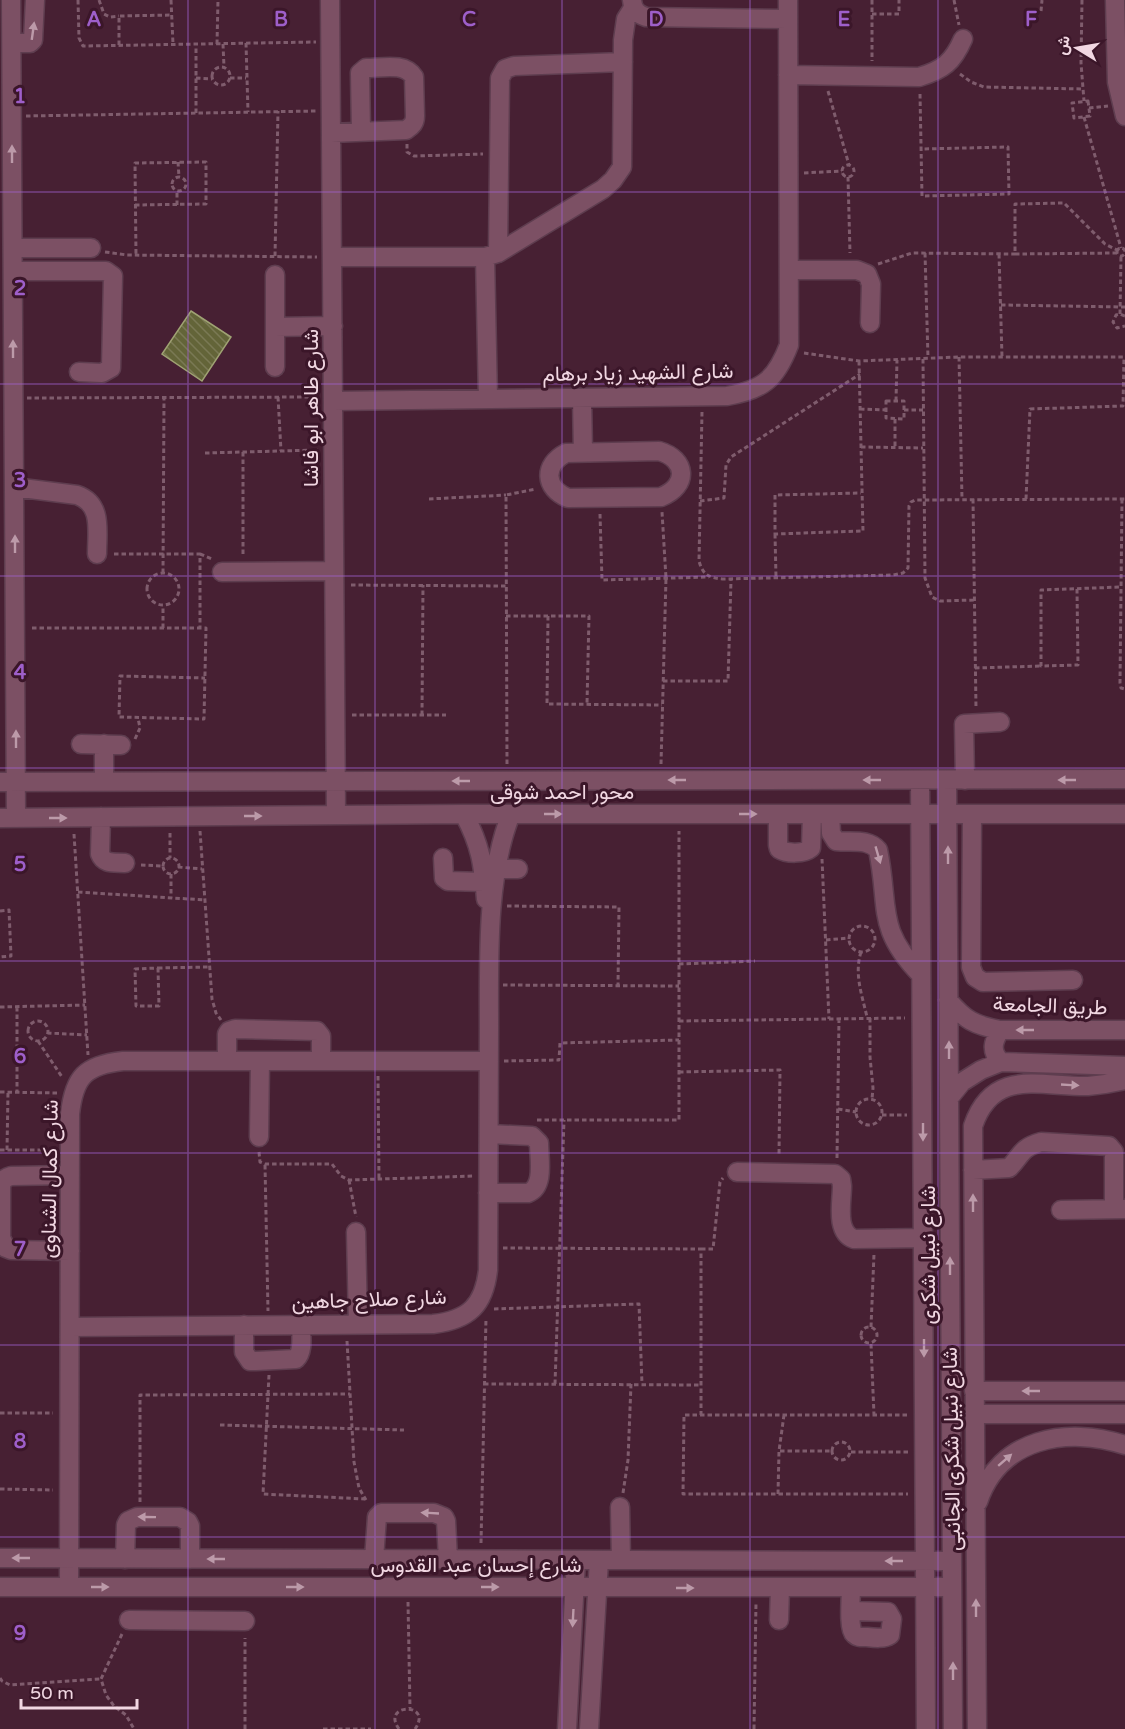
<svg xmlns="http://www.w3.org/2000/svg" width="1125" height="1729" font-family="'Varela Round',Vazirmatn,sans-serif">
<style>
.building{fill:url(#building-back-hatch);stroke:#9fa273;stroke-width:1.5}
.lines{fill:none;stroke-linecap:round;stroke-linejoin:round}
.minor-casing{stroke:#5e3d4f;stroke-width:21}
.path{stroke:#7f5c6d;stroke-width:3;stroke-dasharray:4.5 3;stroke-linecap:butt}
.minor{stroke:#7c5064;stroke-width:18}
.oneway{fill:#bc9aa9}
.grid{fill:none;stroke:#9e5fca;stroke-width:1.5;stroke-opacity:0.55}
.labels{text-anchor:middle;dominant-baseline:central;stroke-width:6;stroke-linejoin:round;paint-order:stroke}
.street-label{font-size:21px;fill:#f1d7e2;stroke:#3b1629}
.grid-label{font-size:20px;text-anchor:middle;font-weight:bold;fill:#9e5fca;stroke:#3b1629;stroke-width:6;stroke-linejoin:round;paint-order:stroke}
</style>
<defs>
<pattern id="building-back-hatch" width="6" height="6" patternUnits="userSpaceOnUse" patternTransform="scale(1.5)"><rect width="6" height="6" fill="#636438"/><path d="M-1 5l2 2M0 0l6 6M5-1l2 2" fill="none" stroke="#7a7954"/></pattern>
</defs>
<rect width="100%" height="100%" fill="#472033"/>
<path class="building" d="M191 311 231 337 202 381 162 354Z"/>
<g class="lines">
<defs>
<path id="minor" d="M11 0 16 818
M330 0 336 815
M632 0C633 10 637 14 646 17L788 19
M1115 0 1117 82 1125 116
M12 43H30L33 40 35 0
M788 75 919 77C943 70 953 62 963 39
M331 133 406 130C412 126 415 123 415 116L414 77C405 62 382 68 366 68L360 73 361 132
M13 248H91
M498 253 500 78 505 69 514 66 623 62
M332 257H485L498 253 603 189 613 180 622 167 623 40 626 19 633 8
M485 257 488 399
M789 270H857L867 274 871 284 870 323
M13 271H106L113 276 111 368 102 373 79 372
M275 327 333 326
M275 367V275
M582 398 583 453
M333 401 727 396C763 390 776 379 789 345L788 0
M659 451C687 459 689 486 661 497L568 498C544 488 543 465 566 453Z
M14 487 77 495C103 504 97 531 97 554
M222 572 334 571
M81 744 121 745
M104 744V781
M920 780 926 1729
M947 780 953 1729
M965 780 964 724 1000 722
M0 782 1125 779
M464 814C481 846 483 864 486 899
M778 814V845L779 849C787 854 804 854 811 848L812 814
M830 814 831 833 836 841C851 843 868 838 878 850 890 907 875 928 921 975
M972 814 971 967 975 977 983 982 1073 980
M101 817 100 854C104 865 115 862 125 863
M0 818 464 814H1125
M443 858 444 878 448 881 484 882
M497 869H518
M948 1000C965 1020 974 1025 1000 1030H1125
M1000 1030C993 1042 990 1051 1001 1062
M227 1061V1034L229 1031 235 1029 317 1031 321 1036V1061
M949 1098 962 1082 981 1070 1001 1062 1125 1066
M259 1137 260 1061
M973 1170 1009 1168C1022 1155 1020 1148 1041 1142L1109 1146 1114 1152V1209
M737 1172 835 1174 841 1179 842 1186C842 1202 835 1232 854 1239L923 1238
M488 1193H528C545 1187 539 1159 539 1143L532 1136 489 1134
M1061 1210 1125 1209
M356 1232 358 1324
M70 1251 11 1250 6 1248 1 1238V1189C1 1181 4 1178 11 1176L70 1175
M244 1325V1352L250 1361H256L296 1359C304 1351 301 1336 301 1325
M70 1327 433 1324C469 1320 484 1305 488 1270 489 1189 489 1108 489 1027 489 961 486 876 511 814
M974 1391H1125
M975 1414H1125
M978 1502C999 1438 1067 1426 1125 1445
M620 1507 621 1560
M0 1558 952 1561
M125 1559 126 1525 128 1521 137 1517H180L188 1522 190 1526V1559
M374 1559 377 1517 381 1513H434L444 1517 446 1521 448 1559
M0 1587H952
M69 1587 70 1114C74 1077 85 1065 123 1061H489
M851 1611 888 1612 892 1619 890 1635C884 1639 875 1638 867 1637 862 1637 858 1638 854 1634 848 1629 851 1597 851 1588
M129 1620 245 1621
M779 1620 780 1587
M567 1729 576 1560
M589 1729 599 1560
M977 1729 973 1126C993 1067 1040 1087 1088 1086 1100 1085 1113 1083 1125 1080"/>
</defs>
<use href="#minor" class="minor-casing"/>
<path class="path" d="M78 0 79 38 83 46 316 42
M99 0 104 14 110 17 119 16
M171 0 173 44
M872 0V61
M954 0 959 25
M1082 0 1081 63 1084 101
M1041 11 1042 0
M872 14H899V0
M246 43 248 112
M217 44 218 0
M223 44 224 67
M119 45V16L172 15
M212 76a9 9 0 1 1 18 0a9 9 0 1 1-18 0Z
M960 74 971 82 984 87 1083 89
M196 78 212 79
M230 78H246
M828 91 849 165
M920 94 922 196 1009 194 1008 147 921 149
M1088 101 1090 116 1074 118 1072 103Z
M1089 108 1108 106
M196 113V44
M26 116 316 111
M1084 117 1121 248
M407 144V152L414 156 483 154
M178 162 179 177
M842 171a6 6 0 1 1 12 0a6 6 0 1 1-12 0Z
M804 173 842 171
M848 177 850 253
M172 184a7 7 0 1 1 14 0a7 7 0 1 1-14 0Z
M135 205 206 204V162L135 163 136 256
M177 205V190
M1117 252a4 4 0 1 1 8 0a4 4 0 1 1-8 0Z
M105 252 127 255 317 257
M925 253 928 358
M1117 253 1015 254V204L1064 203 1105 244 1117 250
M999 254 1002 357
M275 256 278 111
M878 264 912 253 1015 254
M1001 305 1125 307
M1120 314 1121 256
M1125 316 1120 314 1116 315 1113 322 1117 328 1125 326
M804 353 859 361 959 357H1125
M959 357 962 499
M923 359 925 578 932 597 940 601 974 600
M859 361 863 531 775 534V495L861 493
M278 397 281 451
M27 398 318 397
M886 401H904V419L886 418Z
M896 401 897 360
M860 409 887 410
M904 410H923
M702 412 699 561C703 576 710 578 724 579L893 575 903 573 908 568 909 506 911 502 915 500 1125 499
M895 419V447
M861 447 923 448
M243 452V555
M205 453 318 450
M429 499 506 495
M973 499 976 709
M1026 499 1030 409 1123 406 1124 357
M1122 499 1120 683 1121 688 1125 689
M700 501 724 498 726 465 731 457 860 374
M600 514 602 580 709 577
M775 534 776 577
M114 554H200V628
M200 554 212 559
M163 573 164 398
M147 589a16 16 0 1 1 32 0a16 16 0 1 1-32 0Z
M351 585 506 586
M1077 589 1078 665 1041 666V590L1121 587
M506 616H589L587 704
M548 616 547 704 662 705
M32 628H206L204 719 119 717 120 676 205 678
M163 628V606
M975 668 1041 666
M663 681H728L731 580
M352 715H446
M422 715 423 585
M135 739 140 728 138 718
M507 764 506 495 536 489
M661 764 666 578 662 512
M200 831 212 999 216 1013 221 1020
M170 833V858
M74 834 88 1055
M163 866a8 8 0 1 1 16 0a8 8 0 1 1-16 0Z
M822 859 829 1019
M141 865 163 866
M178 867 202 869
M171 874V898
M78 892 205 900
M507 906 619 907 618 986
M0 911 9 910 11 956 0 957
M849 939a13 13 0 1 1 26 0a13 13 0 1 1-26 0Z
M826 940 848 938
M861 952C854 974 862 995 867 1017
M679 964 755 961
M158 968 159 1006H136L135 969Z
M158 968 209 967
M503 985 679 986
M0 1007 85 1005
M17 1007V1092
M870 1018V1057L873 1088 872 1099
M679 1021 905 1018
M28 1031a10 10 0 1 1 20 0a10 10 0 1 1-20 0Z
M47 1033 87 1035
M38 1041 62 1077
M504 1061 559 1060 560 1043 679 1040
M679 1072 780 1070 779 1156
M378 1076 379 1179
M0 1092 58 1093
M856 1112a13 13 0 1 1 26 0a13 13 0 1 1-26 0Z
M838 1109 856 1112
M882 1115H907
M537 1120H679V831
M0 1150H55
M7 1150 8 1092
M259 1152 260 1162 265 1164H332L341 1176 349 1180 475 1176
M837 1158 839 1019
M265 1165 268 1311
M349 1180 356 1217
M503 1248 701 1249V1415
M701 1249H713L720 1182 723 1178
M494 1309 639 1304 642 1384
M861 1335a8 8 0 1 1 16 0a8 8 0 1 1-16 0Z
M871 1327 874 1254
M347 1341 354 1462 359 1488 366 1500
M871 1344 874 1415
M269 1375 263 1494 365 1499
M484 1384 701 1385
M555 1384 564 1120
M0 1413H53
M907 1415H684L683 1494H908
M220 1425 404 1430
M832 1451a9 9 0 1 1 18 0a9 9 0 1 1-18 0Z
M780 1451H832
M851 1452H909
M0 1489 53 1490
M623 1493 628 1460 631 1384
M778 1494 779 1451 784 1415
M140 1502V1395L350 1394
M481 1543 486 1318
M408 1602 410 1708
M122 1634 101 1679 106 1695 114 1706 126 1715 134 1729
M0 1678 2 1681 10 1685 100 1679
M245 1729V1638
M323 1729H371
M399 1729C380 1703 434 1702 415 1729
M754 1729 756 1602"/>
<use href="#minor" class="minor"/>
</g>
<defs><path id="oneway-solid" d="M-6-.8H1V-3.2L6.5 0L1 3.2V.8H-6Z" transform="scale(1.5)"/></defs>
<g class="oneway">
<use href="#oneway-solid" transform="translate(33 31) rotate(-82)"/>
<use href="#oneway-solid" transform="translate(12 154) rotate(-90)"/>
<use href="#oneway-solid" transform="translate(13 349) rotate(-90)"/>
<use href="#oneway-solid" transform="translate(15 544) rotate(-90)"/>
<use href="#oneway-solid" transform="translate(16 739) rotate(-90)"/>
<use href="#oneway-solid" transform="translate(677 780) rotate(180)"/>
<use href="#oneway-solid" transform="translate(872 780) rotate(180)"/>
<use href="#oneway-solid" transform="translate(1067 780) rotate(180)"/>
<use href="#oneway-solid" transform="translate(461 781) rotate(180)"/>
<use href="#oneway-solid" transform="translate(553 814)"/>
<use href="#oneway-solid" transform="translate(748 814)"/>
<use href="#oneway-solid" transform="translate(253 816)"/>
<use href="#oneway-solid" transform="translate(58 818)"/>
<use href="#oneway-solid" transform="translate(878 855) rotate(74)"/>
<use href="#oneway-solid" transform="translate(948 855) rotate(-90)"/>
<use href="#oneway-solid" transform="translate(1025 1030) rotate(-180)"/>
<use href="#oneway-solid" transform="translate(949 1050) rotate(-90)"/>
<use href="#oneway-solid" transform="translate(1070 1085) rotate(3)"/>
<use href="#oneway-solid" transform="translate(923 1132) rotate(90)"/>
<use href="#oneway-solid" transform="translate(973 1203) rotate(-90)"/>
<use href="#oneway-solid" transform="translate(950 1266) rotate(-90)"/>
<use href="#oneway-solid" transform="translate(924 1348) rotate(90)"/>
<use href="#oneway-solid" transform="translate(1031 1391) rotate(180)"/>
<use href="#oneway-solid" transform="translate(1005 1460) rotate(-41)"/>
<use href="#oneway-solid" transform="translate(430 1513) rotate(-177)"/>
<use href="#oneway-solid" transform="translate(147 1517) rotate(-179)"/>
<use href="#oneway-solid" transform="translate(21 1558) rotate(-180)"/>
<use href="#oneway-solid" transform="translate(216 1559) rotate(-180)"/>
<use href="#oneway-solid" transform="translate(894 1561) rotate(180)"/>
<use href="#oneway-solid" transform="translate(100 1587)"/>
<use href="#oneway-solid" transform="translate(295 1587)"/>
<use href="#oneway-solid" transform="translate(490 1587)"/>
<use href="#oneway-solid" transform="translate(685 1588)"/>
<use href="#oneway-solid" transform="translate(976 1608) rotate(-90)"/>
<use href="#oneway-solid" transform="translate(573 1618) rotate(93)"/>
<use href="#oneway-solid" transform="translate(953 1671) rotate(-90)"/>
</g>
<path class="grid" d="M188 0V1729M375 0V1729M562 0V1729M750 0V1729M938 0V1729M0 192H1125M0 384H1125M0 576H1125M0 768H1125M0 961H1125M0 1153H1125M0 1345H1125M0 1537H1125"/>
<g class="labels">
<g class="street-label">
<text transform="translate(638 373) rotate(-1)">شارع الشهيد زياد برهام</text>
<text transform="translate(311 408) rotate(-90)">شارع طاهر ابو فاشا</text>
<text x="562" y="792">محور احمد شوقى</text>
<text transform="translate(1050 1006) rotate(2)">طريق الجامعة</text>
<text transform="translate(50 1179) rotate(-89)">شارع كمال الشناوى</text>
<text transform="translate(928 1255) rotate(-90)">شارع نبيل شكرى</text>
<text transform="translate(369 1300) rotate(-2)">شارع صلاح جاهين</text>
<text transform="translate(952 1449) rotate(-91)">شارع نبيل شكرى الجانبى</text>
<text x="476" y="1565">شارع إحسان عبد القدوس</text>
</g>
</g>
<g class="grid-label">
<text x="94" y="26">A</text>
<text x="281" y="26">B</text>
<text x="469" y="26">C</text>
<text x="656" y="26">D</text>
<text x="844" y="26">E</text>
<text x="1031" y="26">F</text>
<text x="20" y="103">1</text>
<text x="20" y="295">2</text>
<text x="20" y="487">3</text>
<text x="20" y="679">4</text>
<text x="20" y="871">5</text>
<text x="20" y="1063">6</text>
<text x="20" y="1256">7</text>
<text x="20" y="1448">8</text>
<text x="20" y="1640">9</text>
</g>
<g transform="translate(1077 48) rotate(281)" stroke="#3b1629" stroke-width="4.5" paint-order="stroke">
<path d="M0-4.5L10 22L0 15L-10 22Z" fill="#f1d7e2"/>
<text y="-9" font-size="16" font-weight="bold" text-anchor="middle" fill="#f1d7e2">ش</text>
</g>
<path d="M21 1699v9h116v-9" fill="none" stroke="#f1d7e2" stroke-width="3"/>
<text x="30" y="1699" font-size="18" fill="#f1d7e2" stroke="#3b1629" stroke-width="4.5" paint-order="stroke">50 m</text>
</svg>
